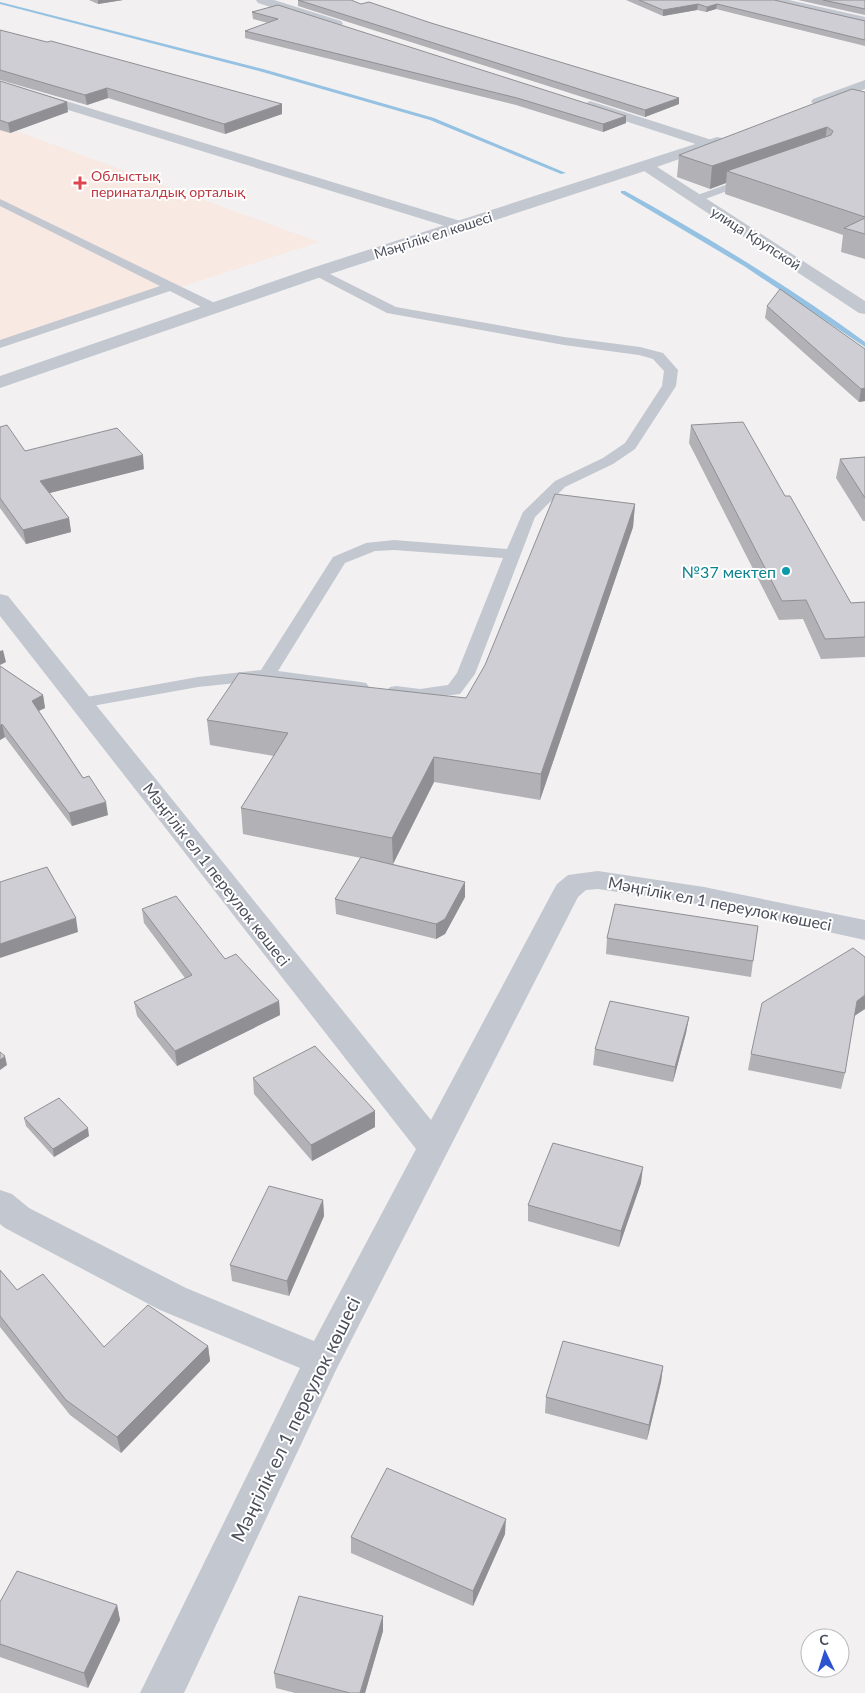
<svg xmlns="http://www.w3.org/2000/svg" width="865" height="1693" font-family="Lato,sans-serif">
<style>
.medical{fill:#f8e9e3}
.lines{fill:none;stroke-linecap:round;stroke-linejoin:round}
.stream{fill:#95c2e2;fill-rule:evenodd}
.service{fill:#c2c7d0;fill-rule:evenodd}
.minor{fill:#c2c7d0;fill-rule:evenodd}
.tertiary{fill:#c2c7d0;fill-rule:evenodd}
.wall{fill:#b1b1b6}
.shaded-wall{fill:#909094}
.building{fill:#ceced4;stroke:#909094}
.health-dot{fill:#e0444e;stroke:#fff;stroke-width:2}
.culture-dot{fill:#0f9aa8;stroke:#fff;stroke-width:2}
.labels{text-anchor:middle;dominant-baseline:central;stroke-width:4;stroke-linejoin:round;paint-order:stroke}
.far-health-label{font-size:14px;fill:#be3a42;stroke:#fff;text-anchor:start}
.far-street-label{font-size:14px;fill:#4a4f5b;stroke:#fff}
.culture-label{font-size:16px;fill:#0d838f;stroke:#fff;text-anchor:end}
.street-label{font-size:16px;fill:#4a4f5b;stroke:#fff}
.near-street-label{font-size:19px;fill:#4a4f5b;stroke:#fff}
</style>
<rect width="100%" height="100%" fill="#f2f0f0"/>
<path class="medical" d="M0 125 319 242 0 346Z"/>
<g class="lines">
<path class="stream" d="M0 2 263 69 434 118 566 173 561 174 430 120 259 71 0 4Z
M621 191H625C708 237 788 286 865 342V347L744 266 621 193Z"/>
<path class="service" d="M750 176 756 179 754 181 700 201H692L690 199 692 197Z
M0 199 217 304 218 307 217 310H207L170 291 0 348V340L160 286 0 206Z
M318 268 396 307 564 337 640 347 663 353 678 370 676 386 635 449 613 464 565 487 535 517 475 674 460 694 420 699 390 695 387 691 390 687 396 686 420 689 448 685 457 673 503 558 394 550 375 551 345 563 278 671 360 682 366 683 369 687 366 691 360 692 267 680 198 687 81 708 75 707 72 703 75 699 81 698 198 677 261 670 333 557 366 543 394 540 507 549 523 512 555 481 603 458 625 443 662 386 664 371 653 359 639 355 564 345 387 313 314 275 312 272 314 269Z"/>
<path class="minor" d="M256 0H274L341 21 343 24 337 28 333 27 258 3Z
M0 81 467 223 469 226 467 229H455L0 89Z
M590 101 715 141 717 144 715 147H705L585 108 583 105Z
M646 162 651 163 865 301V314L859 313 641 169 639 166 641 163Z
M0 594 8 596 431 1120 553 891 557 884 568 875 598 871 704 887 865 920V940L704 905 598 889 586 890 578 897 336 1370 184 1693H140L300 1368 160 1310 5 1228 0 1224V1190L12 1194 29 1208 186 1288 314 1341 416 1149 0 616Z"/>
<path class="tertiary" d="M768 0H789L865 17V25L770 3Z
M865 80V89L818 106 811 102 813 99Z
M717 137 722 138 724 141 722 144 651 169 324 276 0 388V376L312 268Z"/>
</g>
<path class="wall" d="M89 0H123L98 4Z
M298 0 361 4 431 23 679 104 645 117 298 6Z
M626 0H774L865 21V46L716 9 706 12 697 10 663 16Z
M798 0H865V15Z
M278 5 626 123 603 132 516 105 245 38V31L268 23 253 19 252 12Z
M0 30 282 104V114L225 134 108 98 87 105 0 80Z
M0 81 68 112 10 133 0 130Z
M865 92V259L841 252 843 235 725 194 726 183 710 189 677 177 679 155Z
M767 306 865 349V401L859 402 765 318Z
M691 425 785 496 851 603 865 602V657L821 659 803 619 779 620 689 443Z
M0 427 25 451 144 469 49 493 69 518 71 532 26 544 0 508Z
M865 457V521H863L836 478 840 459Z
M635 504 633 527 540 800 434 782 393 864 465 882V897L445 934 436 939 336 914 335 899 361 858 243 834 241 808 274 756 210 745 207 720 466 698Z
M0 666 43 695 45 708 39 711 108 815 72 826 5 737 0 740Z
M142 909 225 959 279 1001 280 1015 177 1066 137 1016 134 1002 185 978 144 923Z
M607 938 753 961 751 977 606 954Z
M854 1016 845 1073 841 1089 748 1070 751 1054Z
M689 1017 686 1033 673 1082 593 1065 595 1049Z
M253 1078 375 1111V1127L312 1161 254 1094Z
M24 1118 89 1136 54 1157 26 1126Z
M641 1183 619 1247 528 1221V1205Z
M323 1200 324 1216 289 1296 232 1281 230 1265Z
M0 1270 17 1290 104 1347 208 1346 210 1361 121 1453 70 1415 0 1327Z
M663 1366 661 1382 647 1440 545 1413 546 1397Z
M505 1534 473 1606 351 1553V1537Z
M0 1602 117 1605 120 1620 88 1688 0 1657Z
M383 1616V1631L365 1693H295L276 1688 274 1673Z"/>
<path class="shaded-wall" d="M98 0H123L98 4Z
M698 4 697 10 663 16V10Z
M717 4 716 9 706 12 707 7Z
M107 88 108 98 87 105 85 95Z
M679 98V104L645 117V110Z
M67 102 68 112 10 133 8 123Z
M282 104V114L225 134 224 124Z
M626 116V123L603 132V124Z
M827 127 824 148 727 171 726 183 710 189 712 166Z
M865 388V401L859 402 861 389Z
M143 455 144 469 42 495 40 481Z
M635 504 633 527 540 800 541 774Z
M69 518 71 532 26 544 23 530Z
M3 650 6 662 0 665V651Z
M43 695 45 708 34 713 32 701Z
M2 724 5 737 0 740V726Z
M434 757V782L393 864 392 838Z
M106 802 108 815 72 826 69 813Z
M465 882V897L445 934 436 939V924Z
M76 918 78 932 0 958V944Z
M865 995V1009L853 1017 857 1001Z
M279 1001 280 1015 177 1066 175 1051Z
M689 1017 686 1033 673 1082 675 1067Z
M5 1056 7 1065 0 1070V1060Z
M375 1111V1127L312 1161 311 1145Z
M88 1128 89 1136 54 1157 53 1149Z
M643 1167 641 1183 619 1247 621 1231Z
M323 1200 324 1216 289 1296 287 1281Z
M208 1346 210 1361 121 1453 117 1437Z
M663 1366 661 1382 647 1440 649 1425Z
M506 1519 505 1534 473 1606V1591Z
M117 1605 120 1620 88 1688 84 1673Z
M383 1616V1631L365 1693H360Z"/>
<path class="building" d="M298 0H351L361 4 369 2 431 23 679 98 645 110Z
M639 0H774L865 21V40L717 4 707 7 698 4 663 10Z
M823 0H865V9Z
M278 5 626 116 603 124 517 98 245 31 278 19 252 12Z
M0 30 47 42 51 41 282 104 224 124 107 88 85 95 0 70Z
M0 81 67 102 8 123 0 120Z
M852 89 865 92V217L727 171 831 135 833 131 827 127 712 166 679 155Z
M865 218V234L844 228Z
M780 289 865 349V388L861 389 767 306Z
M743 422 785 496H790L851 603 865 602V637L825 639 806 600 782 601 691 425Z
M7 425 25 451 117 428 143 455 40 481 69 518 23 530 0 498V427Z
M865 457V498L840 459Z
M555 494 635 504 541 774 434 757 392 838 241 808 288 733 207 720 239 673 466 698 485 665Z
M0 666 43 695 32 701 83 778 89 776 106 802 69 813 2 724 0 726Z
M361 857 465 882 445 919 436 924 335 899Z
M47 867 76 918 0 944V882Z
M176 896 225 959 236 954 279 1001 175 1051 134 1002 192 975 142 909Z
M615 904 758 926 753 961 607 938Z
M853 948 865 957V995L857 1001 845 1073 751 1054 762 1003Z
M610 1001 689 1017 675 1067 595 1049Z
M315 1046 375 1111 311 1145 253 1078Z
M0 1052 5 1056 0 1060Z
M59 1098 88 1128 53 1149 24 1118Z
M553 1143 643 1167 621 1231 528 1205Z
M269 1186 323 1200 287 1281 230 1265Z
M0 1270 17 1290 43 1274 104 1347 148 1305 208 1346 117 1437 66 1400 0 1316Z
M563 1341 663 1366 649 1425 546 1397Z
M387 1468 506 1519 473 1591 351 1537Z
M17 1571 117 1605 84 1673 0 1644V1602Z
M299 1596 383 1616 360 1693H350L274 1673Z"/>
<path class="health-dot" d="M77.5 175.5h5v5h5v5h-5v5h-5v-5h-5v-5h5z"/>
<circle class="culture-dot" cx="786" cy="571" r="5"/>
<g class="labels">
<g class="far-health-label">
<text x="91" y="175">Облыстық<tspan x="91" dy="16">перинаталдық орталық</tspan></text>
</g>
<g class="far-street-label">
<text transform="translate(433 235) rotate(-18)">Мәңгілік ел көшесі</text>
<text transform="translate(756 238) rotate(33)">улица Крупской</text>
</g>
<g class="culture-label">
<text x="776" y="571">№37 мектеп</text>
</g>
<g class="street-label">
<text transform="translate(217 874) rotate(52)">Мәңгілік ел 1 переулок көшесі</text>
<text transform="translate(720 903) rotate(11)">Мәңгілік ел 1 переулок көшесі</text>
</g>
<g class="near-street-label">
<text transform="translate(295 1419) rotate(-64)">Мәңгілік ел 1 переулок көшесі</text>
</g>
</g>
<g transform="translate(825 1653) rotate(356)"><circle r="24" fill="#ffffff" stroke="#b7b9bd"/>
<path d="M0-4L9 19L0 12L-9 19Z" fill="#2d53ce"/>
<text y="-8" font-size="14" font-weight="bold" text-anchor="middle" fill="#4a4f5b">С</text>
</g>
</svg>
